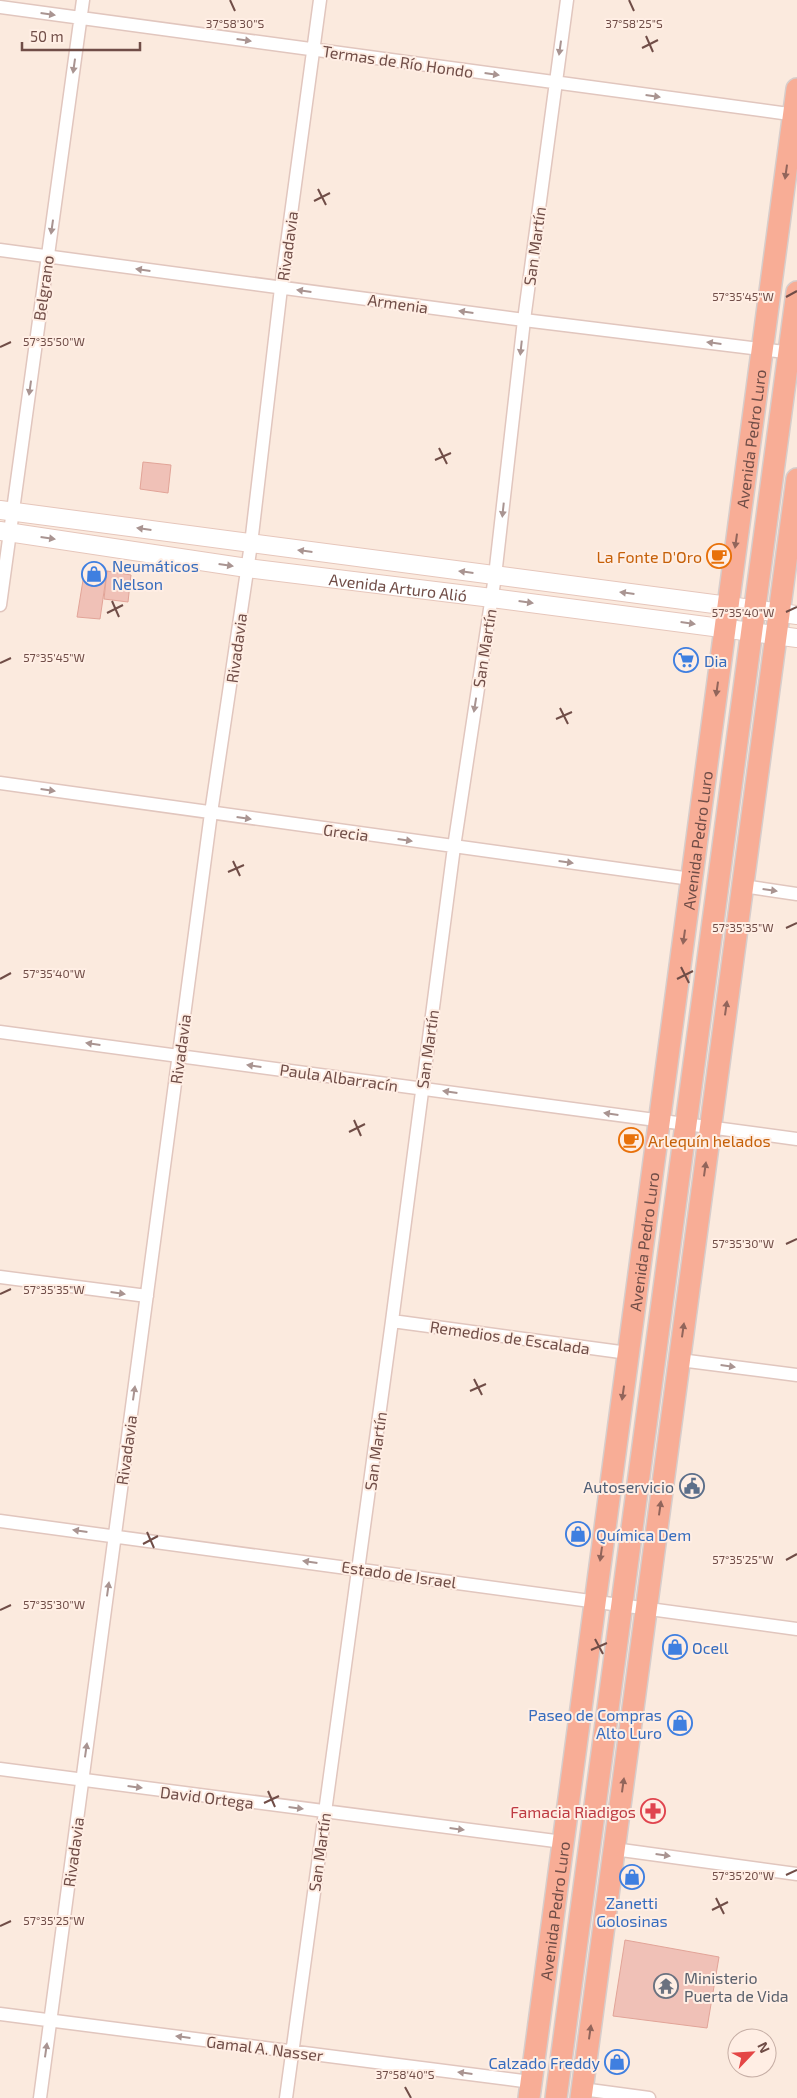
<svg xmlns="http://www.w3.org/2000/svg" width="797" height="2098" font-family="'Exo 2',sans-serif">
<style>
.building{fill:#f0c1b7;stroke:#e2a498}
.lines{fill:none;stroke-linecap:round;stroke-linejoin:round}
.minor-casing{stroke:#e1c6be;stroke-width:15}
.secondary-casing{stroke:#e6c6bb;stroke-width:20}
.trunk-casing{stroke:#d7cdcb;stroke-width:24}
.minor{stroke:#fff;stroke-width:12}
.secondary{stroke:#fff;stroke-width:18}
.trunk{stroke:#f8ad96;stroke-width:21}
.oneway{fill:#a99491}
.oneway2{fill:#92655b}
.ticks{fill:none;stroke:#704d47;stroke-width:2}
.labels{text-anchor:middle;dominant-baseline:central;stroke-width:4;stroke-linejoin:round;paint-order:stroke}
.street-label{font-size:16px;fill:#704d47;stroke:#ffeee4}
.food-label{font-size:16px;fill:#c56008;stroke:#ffeee4;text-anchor:end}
.shop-label{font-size:16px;fill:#366cbe;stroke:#ffeee4;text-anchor:start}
.service-label{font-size:16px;fill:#4e5e75;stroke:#ffeee4;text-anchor:end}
.health-label{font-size:16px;fill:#be3a42;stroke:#ffeee4;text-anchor:end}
.worship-label{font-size:16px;fill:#5b616d;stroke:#ffeee4;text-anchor:start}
.ticks-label{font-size:12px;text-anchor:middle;fill:#704d47;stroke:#ffeee4;stroke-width:4;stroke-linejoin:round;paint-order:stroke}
</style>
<rect width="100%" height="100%" fill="#fbeade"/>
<path class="building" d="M143 462 171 465 168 493 140 489Z
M85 568 107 571 100 619 77 617Z
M107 571 131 575 128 602 104 599Z
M625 1940 719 1957 707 2028 613 2016Z"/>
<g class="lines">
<defs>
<path id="minor" d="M0 7 797 115
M0 250 524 320 793 353
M0 605 83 0
M0 783 691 879
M743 886 797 894
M0 1032 797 1139
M0 1277 147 1296
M392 1321 628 1353
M680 1360 797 1375
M0 1521 797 1629
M0 1769 563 1842
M614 1849 797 1874
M0 2014 531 2082
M582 2089 649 2098
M40 2098 211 813 251 544 281 288 320 0
M286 2098 392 1321 454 847 495 576 524 320 567 0"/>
<g id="secondary">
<path d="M0 510 797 615"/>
<path id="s1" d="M0 531 247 568 492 598 797 638"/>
</g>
<g id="trunk">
<path id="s2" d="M529 2098 797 89"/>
<path d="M556 2098 797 292"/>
<path d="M581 2098 797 479"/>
</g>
</defs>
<use href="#minor" class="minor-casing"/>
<use href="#secondary" class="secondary-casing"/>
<use href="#trunk" class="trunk-casing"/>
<use href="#minor" class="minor"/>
<use href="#secondary" class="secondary"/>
<use href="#trunk" class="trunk"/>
</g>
<defs><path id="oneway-solid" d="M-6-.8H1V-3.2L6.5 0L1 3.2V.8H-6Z" transform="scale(1.25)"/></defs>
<g class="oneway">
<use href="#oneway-solid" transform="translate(48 14) rotate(8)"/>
<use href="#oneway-solid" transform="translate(244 40) rotate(8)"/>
<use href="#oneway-solid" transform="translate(560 48) rotate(98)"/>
<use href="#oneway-solid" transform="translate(74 66) rotate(98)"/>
<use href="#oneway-solid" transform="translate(492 74) rotate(8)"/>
<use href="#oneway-solid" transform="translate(653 96) rotate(8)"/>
<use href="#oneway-solid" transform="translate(52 227) rotate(98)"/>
<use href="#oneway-solid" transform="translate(143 270) rotate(-172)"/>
<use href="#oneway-solid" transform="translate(304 291) rotate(-172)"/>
<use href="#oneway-solid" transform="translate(466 312) rotate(-172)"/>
<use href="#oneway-solid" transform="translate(714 343) rotate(-173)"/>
<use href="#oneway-solid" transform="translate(521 348) rotate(96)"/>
<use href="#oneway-solid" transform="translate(30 388) rotate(98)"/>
<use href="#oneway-solid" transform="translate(503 510) rotate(96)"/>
<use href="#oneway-solid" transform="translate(144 529) rotate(-172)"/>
<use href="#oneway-solid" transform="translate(48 538) rotate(8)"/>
<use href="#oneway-solid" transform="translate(305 551) rotate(-173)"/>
<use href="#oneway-solid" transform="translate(226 565) rotate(8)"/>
<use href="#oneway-solid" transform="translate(466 572) rotate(-173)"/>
<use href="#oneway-solid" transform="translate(627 593) rotate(-173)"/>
<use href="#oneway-solid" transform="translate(526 602) rotate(8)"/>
<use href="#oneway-solid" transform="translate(688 623) rotate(8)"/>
<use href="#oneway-solid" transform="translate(475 705) rotate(99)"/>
<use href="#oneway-solid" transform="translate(48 790) rotate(8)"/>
<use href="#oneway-solid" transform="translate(244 818) rotate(8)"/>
<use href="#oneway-solid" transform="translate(405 840) rotate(8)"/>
<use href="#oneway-solid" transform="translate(566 862) rotate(8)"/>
<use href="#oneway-solid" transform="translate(770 890) rotate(8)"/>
<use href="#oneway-solid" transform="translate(93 1044) rotate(-172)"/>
<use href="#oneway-solid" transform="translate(254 1066) rotate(-172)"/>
<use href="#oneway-solid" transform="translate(450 1092) rotate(-172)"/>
<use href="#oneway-solid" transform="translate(611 1114) rotate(-172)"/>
<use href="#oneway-solid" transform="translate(118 1293) rotate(8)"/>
<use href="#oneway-solid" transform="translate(728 1366) rotate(8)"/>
<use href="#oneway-solid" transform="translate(134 1393) rotate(-82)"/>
<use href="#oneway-solid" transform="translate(80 1531) rotate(-172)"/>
<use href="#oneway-solid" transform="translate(310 1562) rotate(-172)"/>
<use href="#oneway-solid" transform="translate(108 1589) rotate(-82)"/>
<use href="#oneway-solid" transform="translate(86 1750) rotate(-82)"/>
<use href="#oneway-solid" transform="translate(135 1787) rotate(7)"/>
<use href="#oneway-solid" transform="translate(296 1808) rotate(7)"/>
<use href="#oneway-solid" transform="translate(457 1829) rotate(7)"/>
<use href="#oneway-solid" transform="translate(663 1855) rotate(8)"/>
<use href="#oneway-solid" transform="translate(183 2037) rotate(-173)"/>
<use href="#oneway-solid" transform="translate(46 2050) rotate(-82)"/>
<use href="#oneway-solid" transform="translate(465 2073) rotate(-173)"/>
</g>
<g class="oneway2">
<use href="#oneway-solid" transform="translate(786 172) rotate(98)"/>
<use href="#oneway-solid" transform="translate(736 541) rotate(98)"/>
<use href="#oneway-solid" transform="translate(717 689) rotate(98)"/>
<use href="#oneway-solid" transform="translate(684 937) rotate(98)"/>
<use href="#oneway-solid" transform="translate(726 1008) rotate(-82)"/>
<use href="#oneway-solid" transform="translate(705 1169) rotate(-82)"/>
<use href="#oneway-solid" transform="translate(683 1330) rotate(-82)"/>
<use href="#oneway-solid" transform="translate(623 1393) rotate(98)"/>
<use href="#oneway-solid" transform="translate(660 1508) rotate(-82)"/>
<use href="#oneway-solid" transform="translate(601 1554) rotate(98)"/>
<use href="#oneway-solid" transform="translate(623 1785) rotate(-82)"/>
<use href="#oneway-solid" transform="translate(590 2032) rotate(-82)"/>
</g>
<path class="ticks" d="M230 0 235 11M629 0 634 11M646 36 653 52M642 48 658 40M318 189 326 205M314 201 330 193M786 297 797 291M0 347 11 342M439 448 447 464M435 460 451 453M112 601 119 617M786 612 797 607M107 613 123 605M0 663 11 658M560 708 568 724M556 719 572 712M233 861 240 876M228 872 244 865M786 928 797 923M681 967 689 983M0 979 11 973M677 979 693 971M354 1120 361 1136M349 1132 365 1124M786 1244 797 1239M0 1294 11 1289M474 1379 482 1395M470 1391 486 1384M147 1532 154 1548M143 1544 158 1536M786 1560 797 1554M0 1610 11 1605M595 1639 603 1654M591 1650 607 1643M268 1791 275 1807M264 1803 279 1796M786 1875 797 1870M716 1898 724 1914M712 1910 728 1902M0 1926 11 1921M405 2087 411 2098"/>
<defs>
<symbol id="cafe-ring" viewBox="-11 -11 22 22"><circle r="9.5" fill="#ffeee4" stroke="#e8710a" stroke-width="1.5"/><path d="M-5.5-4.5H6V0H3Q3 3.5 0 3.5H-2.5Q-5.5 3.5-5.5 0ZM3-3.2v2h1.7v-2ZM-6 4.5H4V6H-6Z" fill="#e8710a"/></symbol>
<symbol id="shop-ring" viewBox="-11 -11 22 22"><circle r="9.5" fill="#ffeee4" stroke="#3f7fe0" stroke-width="1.5"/><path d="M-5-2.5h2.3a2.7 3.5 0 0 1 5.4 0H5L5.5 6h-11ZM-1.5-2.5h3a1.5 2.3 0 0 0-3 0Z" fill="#3f7fe0"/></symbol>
<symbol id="supermarket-ring" viewBox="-11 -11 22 22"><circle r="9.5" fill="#ffeee4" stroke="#3f7fe0" stroke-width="1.5"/><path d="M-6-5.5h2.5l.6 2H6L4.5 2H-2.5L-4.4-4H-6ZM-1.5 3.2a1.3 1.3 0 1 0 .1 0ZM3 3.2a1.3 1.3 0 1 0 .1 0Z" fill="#3f7fe0"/></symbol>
<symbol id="civic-ring" viewBox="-11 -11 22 22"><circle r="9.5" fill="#ffeee4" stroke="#5c6f8a" stroke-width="1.5"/><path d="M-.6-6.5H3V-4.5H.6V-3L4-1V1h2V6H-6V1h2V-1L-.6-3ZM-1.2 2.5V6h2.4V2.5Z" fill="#5c6f8a"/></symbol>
<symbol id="pharmacy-ring" viewBox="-11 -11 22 22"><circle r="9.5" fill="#ffeee4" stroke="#e0444e" stroke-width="1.5"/><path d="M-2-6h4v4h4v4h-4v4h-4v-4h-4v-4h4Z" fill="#e0444e"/></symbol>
<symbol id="temple-ring" viewBox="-11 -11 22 22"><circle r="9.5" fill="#ffeee4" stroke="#6b7280" stroke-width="1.5"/><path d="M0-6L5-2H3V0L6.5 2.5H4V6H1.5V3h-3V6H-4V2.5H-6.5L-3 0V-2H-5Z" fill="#6b7280"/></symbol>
</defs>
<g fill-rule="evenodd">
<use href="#cafe-ring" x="705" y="542" width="28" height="28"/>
<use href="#shop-ring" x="80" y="560" width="28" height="28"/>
<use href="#supermarket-ring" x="672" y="646" width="28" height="28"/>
<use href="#cafe-ring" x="617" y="1126" width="28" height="28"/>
<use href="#civic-ring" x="678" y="1472" width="28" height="28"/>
<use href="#shop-ring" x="564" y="1520" width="28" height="28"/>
<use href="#shop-ring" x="661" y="1633" width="28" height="28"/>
<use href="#shop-ring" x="666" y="1709" width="28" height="28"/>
<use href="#pharmacy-ring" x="639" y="1797" width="28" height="28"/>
<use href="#shop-ring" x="618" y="1863" width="28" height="28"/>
<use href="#temple-ring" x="652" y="1972" width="28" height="28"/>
<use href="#shop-ring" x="603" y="2048" width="28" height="28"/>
</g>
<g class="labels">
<g class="street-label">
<text transform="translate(398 61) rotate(8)">Termas de Río Hondo</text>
<text transform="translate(287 246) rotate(-82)">Rivadavia</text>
<text transform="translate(534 246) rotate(-82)">San Martín</text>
<text transform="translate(43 288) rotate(-82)">Belgrano</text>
<text transform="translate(398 303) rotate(8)">Armenia</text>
<text stroke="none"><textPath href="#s2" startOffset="1674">Avenida Pedro Luro</textPath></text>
<text stroke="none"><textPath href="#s1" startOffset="402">Avenida Arturo Alió</textPath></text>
<text transform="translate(236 648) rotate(-82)">Rivadavia</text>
<text transform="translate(484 648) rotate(-81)">San Martín</text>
<text transform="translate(346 832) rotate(8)">Grecia</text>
<text stroke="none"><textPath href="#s2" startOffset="1269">Avenida Pedro Luro</textPath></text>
<text transform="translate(180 1049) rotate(-82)">Rivadavia</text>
<text transform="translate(427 1049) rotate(-82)">San Martín</text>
<text transform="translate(339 1077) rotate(8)">Paula Albarracín</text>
<text stroke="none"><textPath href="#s2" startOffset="864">Avenida Pedro Luro</textPath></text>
<text transform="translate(510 1337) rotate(8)">Remedios de Escalada</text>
<text transform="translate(126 1450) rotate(-82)">Rivadavia</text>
<text transform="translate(375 1451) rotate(-82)">San Martín</text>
<text transform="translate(399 1574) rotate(8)">Estado de Israel</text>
<text transform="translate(207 1797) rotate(7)">David Ortega</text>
<text transform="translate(73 1852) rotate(-82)">Rivadavia</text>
<text transform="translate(319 1852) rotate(-82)">San Martín</text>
<text stroke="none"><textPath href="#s2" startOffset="189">Avenida Pedro Luro</textPath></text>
<text transform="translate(265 2048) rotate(7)">Gamal A. Nasser</text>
</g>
<g class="food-label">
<text x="702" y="556">La Fonte D'Oro</text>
<text x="648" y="1140" text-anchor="start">Arlequín helados</text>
</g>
<g class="shop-label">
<text x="112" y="565">Neumáticos<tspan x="112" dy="18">Nelson</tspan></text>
<text x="704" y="660">Dia</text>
<text x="596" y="1534">Química Dem</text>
<text x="692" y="1647">Ocell</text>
<text x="662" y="1714" text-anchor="end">Paseo de Compras<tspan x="662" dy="18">Alto Luro</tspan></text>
<text x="632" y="1902" text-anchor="middle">Zanetti<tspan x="632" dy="18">Golosinas</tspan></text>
<text x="600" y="2062" text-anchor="end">Calzado Freddy</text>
</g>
<g class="service-label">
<text x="674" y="1486">Autoservicio</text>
</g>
<g class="health-label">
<text x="636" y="1811">Famacia Riadigos</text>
</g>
<g class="worship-label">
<text x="684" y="1977">Ministerio<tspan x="684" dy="18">Puerta de Vida</tspan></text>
</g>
</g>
<g class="ticks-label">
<text x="235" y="28">37°58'30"S</text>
<text x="634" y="28">37°58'25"S</text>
<text x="743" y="301">57°35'45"W</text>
<text x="54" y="346">57°35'50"W</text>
<text x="743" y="617">57°35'40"W</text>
<text x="54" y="662">57°35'45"W</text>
<text x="743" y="932">57°35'35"W</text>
<text x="54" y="978">57°35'40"W</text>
<text x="743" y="1248">57°35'30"W</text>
<text x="54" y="1294">57°35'35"W</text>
<text x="743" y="1564">57°35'25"W</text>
<text x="54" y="1609">57°35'30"W</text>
<text x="743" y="1880">57°35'20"W</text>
<text x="54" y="1925">57°35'25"W</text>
<text x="405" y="2079">37°58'40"S</text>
</g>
<g transform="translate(752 2053) rotate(65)"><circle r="24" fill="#ffeee4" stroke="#c6aea5"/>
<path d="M0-4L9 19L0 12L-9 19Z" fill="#e44645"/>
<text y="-8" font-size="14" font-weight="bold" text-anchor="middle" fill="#704d47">N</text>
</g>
<path d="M22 42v8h118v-8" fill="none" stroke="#704d47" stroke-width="2.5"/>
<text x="30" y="42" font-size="15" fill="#704d47" stroke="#ffeee4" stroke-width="4" paint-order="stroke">50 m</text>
</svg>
